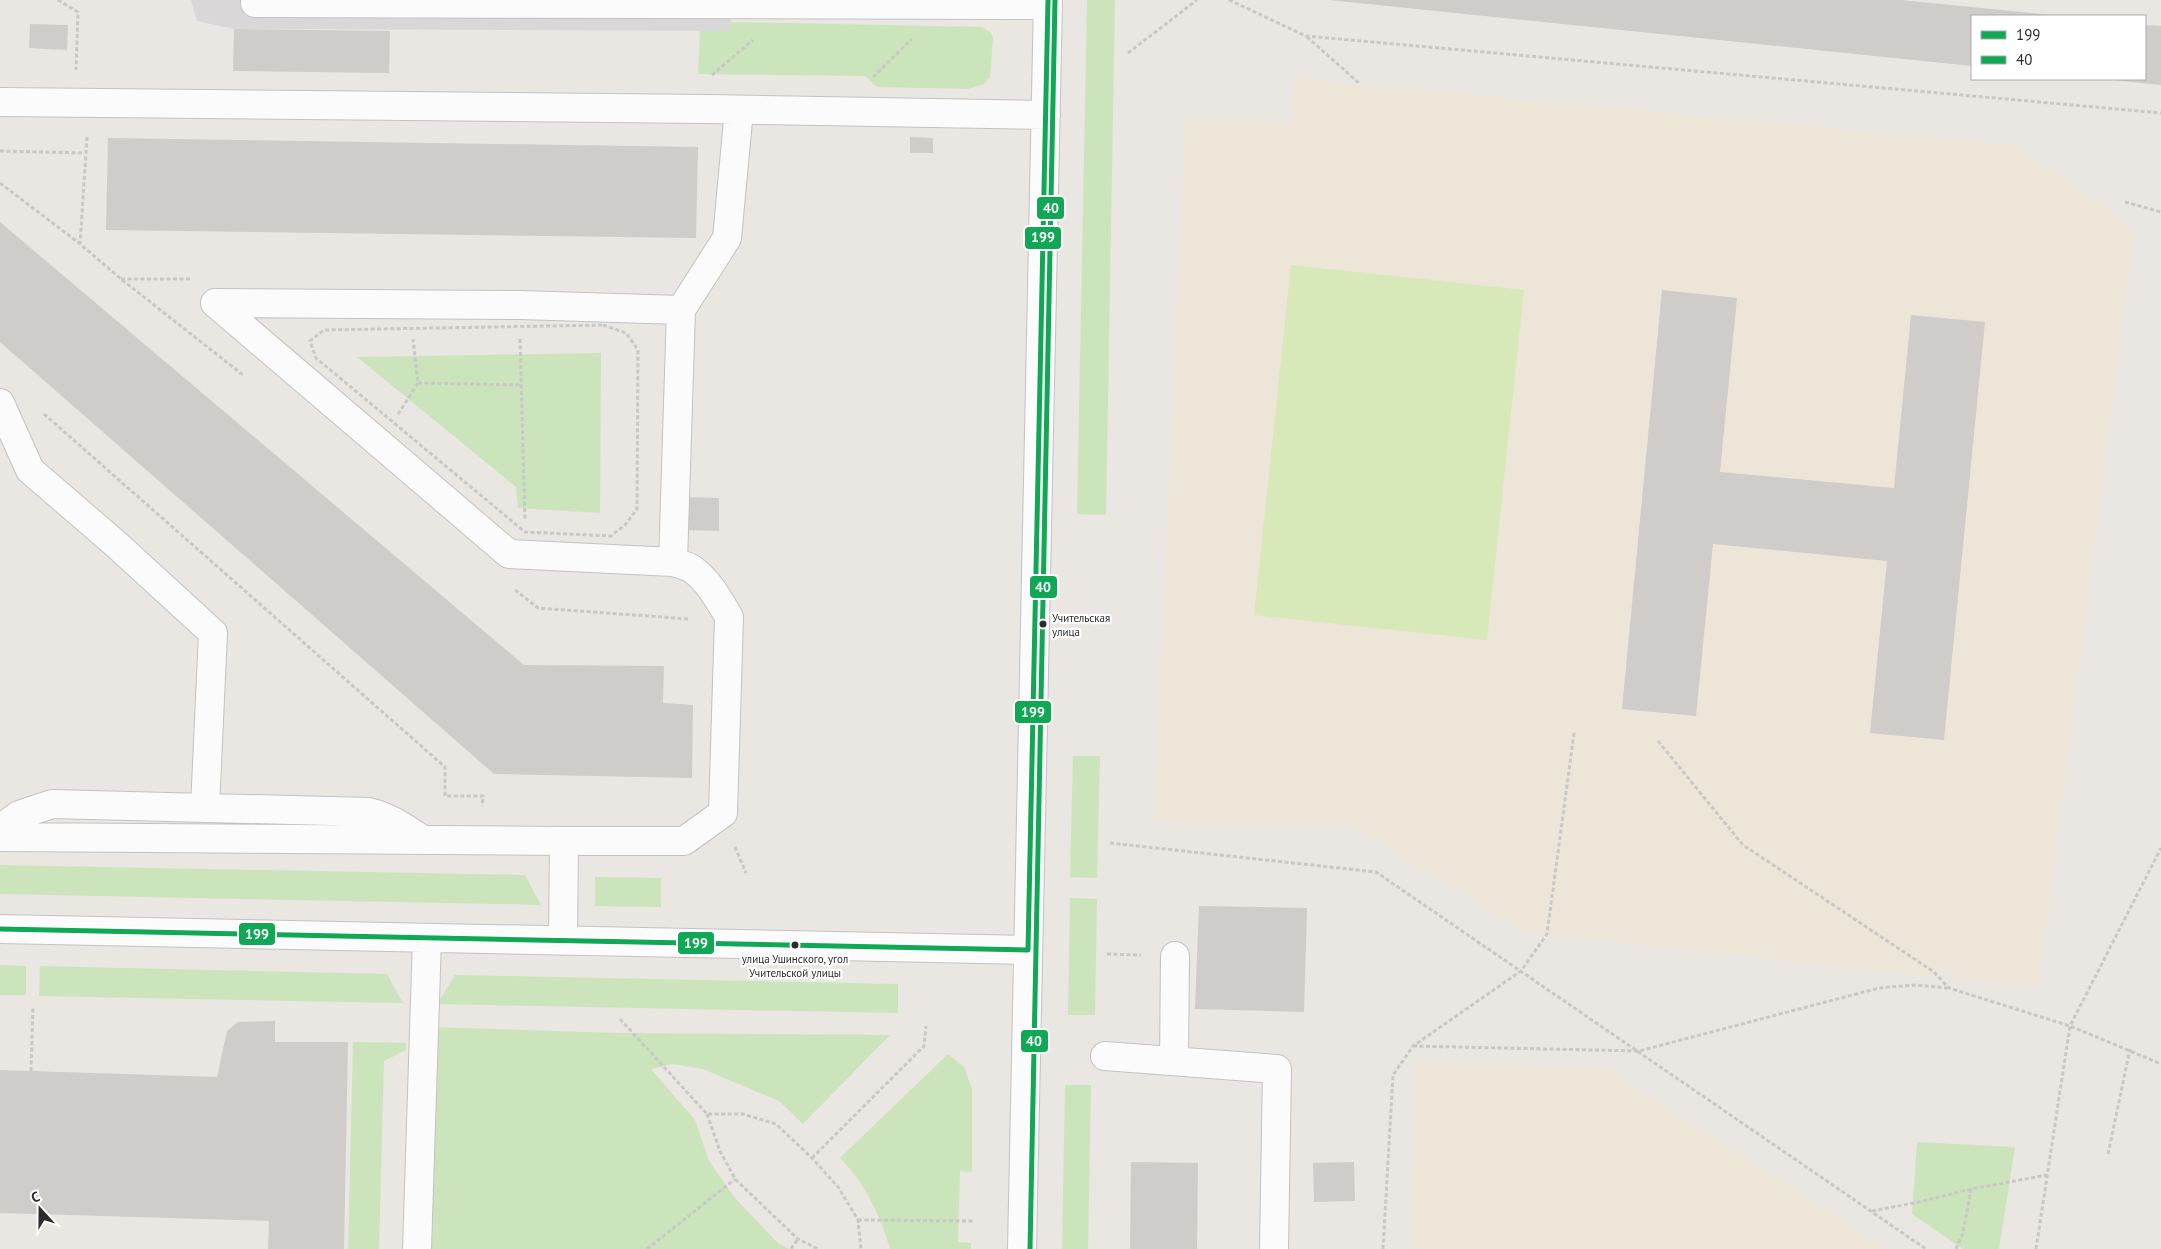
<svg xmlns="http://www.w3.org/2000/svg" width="2161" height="1249" font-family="'PT Sans',sans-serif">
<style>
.industrial{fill:#dad7d9}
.education{fill:#ede5d7}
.green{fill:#cce4bb}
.pitch{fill:#d7e8b9}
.building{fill:#cfccc9}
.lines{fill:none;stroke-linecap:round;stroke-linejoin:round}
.minor-casing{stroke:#c3c2c3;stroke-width:30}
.path{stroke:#c8c8c7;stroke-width:3;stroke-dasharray:4 2.5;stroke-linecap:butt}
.minor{stroke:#fcfbfb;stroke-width:28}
.bus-1-casing{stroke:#fff;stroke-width:9}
.bus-2-casing{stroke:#fff;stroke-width:9}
.bus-1{stroke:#10a855;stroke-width:5}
.bus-2{stroke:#10a855;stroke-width:5}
.bus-dot{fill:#2c2c2c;stroke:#fff;stroke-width:2}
.labels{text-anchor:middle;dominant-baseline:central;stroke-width:4.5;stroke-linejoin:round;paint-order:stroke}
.bus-label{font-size:11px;fill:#2c2c2c;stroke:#fff;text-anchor:start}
.line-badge{stroke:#fff;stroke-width:2}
.badge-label{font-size:14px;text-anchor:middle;font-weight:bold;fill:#fff}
</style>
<rect width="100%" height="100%" fill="#eae6e2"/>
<path class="industrial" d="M191 0H731V31L234 29 197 21Z"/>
<path class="education" d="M1294 78 2012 145 2112 212 2134 235 2039 988 1961 978 1940 969 1930 977 1524 932 1351 824 1154 822 1186 117 1291 123Z
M1416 1060 1611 1070 1884 1249H1410Z"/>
<path class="green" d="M1087 0H1115L1106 515 1077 514Z
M731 22 982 27 990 32 993 38 990 77 984 84 968 89 877 87 865 76 698 74 700 31H730Z
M601 353 600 513 518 508 516 487 357 357Z
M1073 756H1100L1097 878 1070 877Z
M0 865 525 875 541 905 0 894Z
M595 877 661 878V907L595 906Z
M1070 898 1097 899 1095 1015H1068Z
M0 965 26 966V995H0Z
M40 966 387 974 403 1003 39 996Z
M455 975 898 984V1013L437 1004Z
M432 1027 620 1033 890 1035 803 1124 779 1101 703 1069 673 1064 651 1069 695 1120 709 1161 735 1198 778 1243 789 1249H429Z
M353 1042 406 1043V1050L384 1061 379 1249H348Z
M948 1054 964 1067 972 1089V1172L960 1171 958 1242 971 1243V1249H890C881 1216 864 1182 840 1158Z
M1065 1085H1091L1088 1249H1062Z
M1917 1142 2015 1147 1999 1249H1963L1912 1214Z"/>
<path class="pitch" d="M1291 265 1524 290 1487 640 1254 615Z"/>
<path class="building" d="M1329 0H1901L2051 15 1972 16V66Z
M30 24 68 25 67 50 29 48Z
M2145 25 2161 26V85L2113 80 2145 79Z
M234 29 390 31 389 73 233 71Z
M910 137 933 138V153H910Z
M108 138 698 147 696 238 106 230Z
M0 222 524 665 664 666 663 703 693 705 692 778 494 774 0 342Z
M1662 290 1737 298 1720 472 1894 488 1911 315 1985 322 1944 740 1870 733 1887 561 1713 544 1696 716 1622 709Z
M685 497 719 498V531L684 530Z
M1199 906 1307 908 1304 1012 1195 1009Z
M275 1021V1042H348L344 1249H268L269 1221 0 1213V1070L217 1077 227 1031 238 1022Z
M1131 1162 1198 1163 1197 1249H1130Z
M1354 1162 1355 1201 1314 1202 1313 1163Z"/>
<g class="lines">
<defs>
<path id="minor" d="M255 0V3L1048 5
M0 102 707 109 1046 115
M0 403 30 470 117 545 213 633 205 808
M673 562 509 554 215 303 520 305 681 310 727 238 739 110
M0 829 19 815 52 804 369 812C390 817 405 828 423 840
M0 837 564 841
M0 929 1028 950
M563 941 564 841H684L723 813 729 617C719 600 708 580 692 569 687 566 679 564 673 562L681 310
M1105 1056 1277 1069 1274 1249
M1174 1061 1175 956
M417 1249 427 938
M1022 1249 1048 0"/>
</defs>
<use href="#minor" class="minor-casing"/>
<path class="path" d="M58 0 78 12 76 70
M1229 0 1306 36 2161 113
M1307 37 1359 83
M1128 53 1197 0
M712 75 753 40
M873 77 912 39
M87 137 80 244 121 279 243 375
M0 151 85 153
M0 183 79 243
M2125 202 2161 212
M121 279H190
M603 325 626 333 638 350 637 509 625 525 611 536 525 532 316 358 310 341 324 330Z
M520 339 525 521
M418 383 522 385
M44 414 445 767V796H483L482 806
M398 414 418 383 413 339
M515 590 538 608 689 619
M1658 741 1743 845 1934 972 1949 988 2070 1026 2161 1064
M1110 843 1376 872 1926 1249
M735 847 746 873
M1107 954 1141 955
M620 1019 707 1114H743L776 1124 812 1158 838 1187 858 1220 861 1249
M1413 1046 1639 1051 1879 988 1914 985 1948 988
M31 1071 33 1006
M707 1114 720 1151 735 1179 798 1239 818 1249
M2108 1154 2130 1049
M812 1158 924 1046 926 1026
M1872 1211 1919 1202 1971 1189 2047 1175
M858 1220 975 1221
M647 1249 735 1179
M791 1249 798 1239
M1383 1249 1393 1075 1413 1046 1521 971 1547 934 1574 733
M1956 1249 1963 1233 1971 1189
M2036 1249 2070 1026 2161 848"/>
<use href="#minor" class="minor"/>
<defs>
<path id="bus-1" d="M0 929 1028 950
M1028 950 1048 0"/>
<path id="bus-2" d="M1030 1249 1055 0"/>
</defs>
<use href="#bus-1" class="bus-1-casing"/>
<use href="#bus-2" class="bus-2-casing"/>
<use href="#bus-1" class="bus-1"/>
<use href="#bus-2" class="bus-2"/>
</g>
<g class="bus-dot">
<circle cx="1043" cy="624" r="4.5"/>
<circle cx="795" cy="945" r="4.5"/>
</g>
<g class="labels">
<g class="bus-label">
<text x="1052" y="618">Учительская<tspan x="1052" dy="14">улица</tspan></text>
<text x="795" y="959" text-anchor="middle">улица Ушинского, угол<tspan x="795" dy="14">Учительской улицы</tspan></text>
</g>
</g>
<g class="line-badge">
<rect x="1036" y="196" width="29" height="24" rx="5" fill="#10a855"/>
<rect x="1024" y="226" width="38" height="24" rx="5" fill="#10a855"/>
<rect x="1029" y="575" width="29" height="24" rx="5" fill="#10a855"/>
<rect x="1014" y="700" width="38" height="24" rx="5" fill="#10a855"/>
<rect x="238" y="922" width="38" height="24" rx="5" fill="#10a855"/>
<rect x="677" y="931" width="38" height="24" rx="5" fill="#10a855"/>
<rect x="1020" y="1029" width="29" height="24" rx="5" fill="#10a855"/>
</g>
<g class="badge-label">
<text x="1051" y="213">40</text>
<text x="1043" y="242">199</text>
<text x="1043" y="592">40</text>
<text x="1033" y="717">199</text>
<text x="257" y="939">199</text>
<text x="696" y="948">199</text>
<text x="1034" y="1046">40</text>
</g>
<rect x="1971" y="15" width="175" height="65" fill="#ffffff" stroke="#ababab"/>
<rect x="1981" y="31" width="25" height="8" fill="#10a855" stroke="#ababab"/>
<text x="2016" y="40" font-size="15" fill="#2c2c2c">199</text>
<rect x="1981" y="56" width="25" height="8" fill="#10a855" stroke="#ababab"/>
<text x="2016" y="65" font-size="15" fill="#2c2c2c">40</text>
<g transform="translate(40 1209) rotate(339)" stroke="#ffffff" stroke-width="4" paint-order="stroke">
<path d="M0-4L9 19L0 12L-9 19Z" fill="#2c2c2c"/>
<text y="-8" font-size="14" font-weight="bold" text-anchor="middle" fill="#2c2c2c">С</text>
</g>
</svg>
